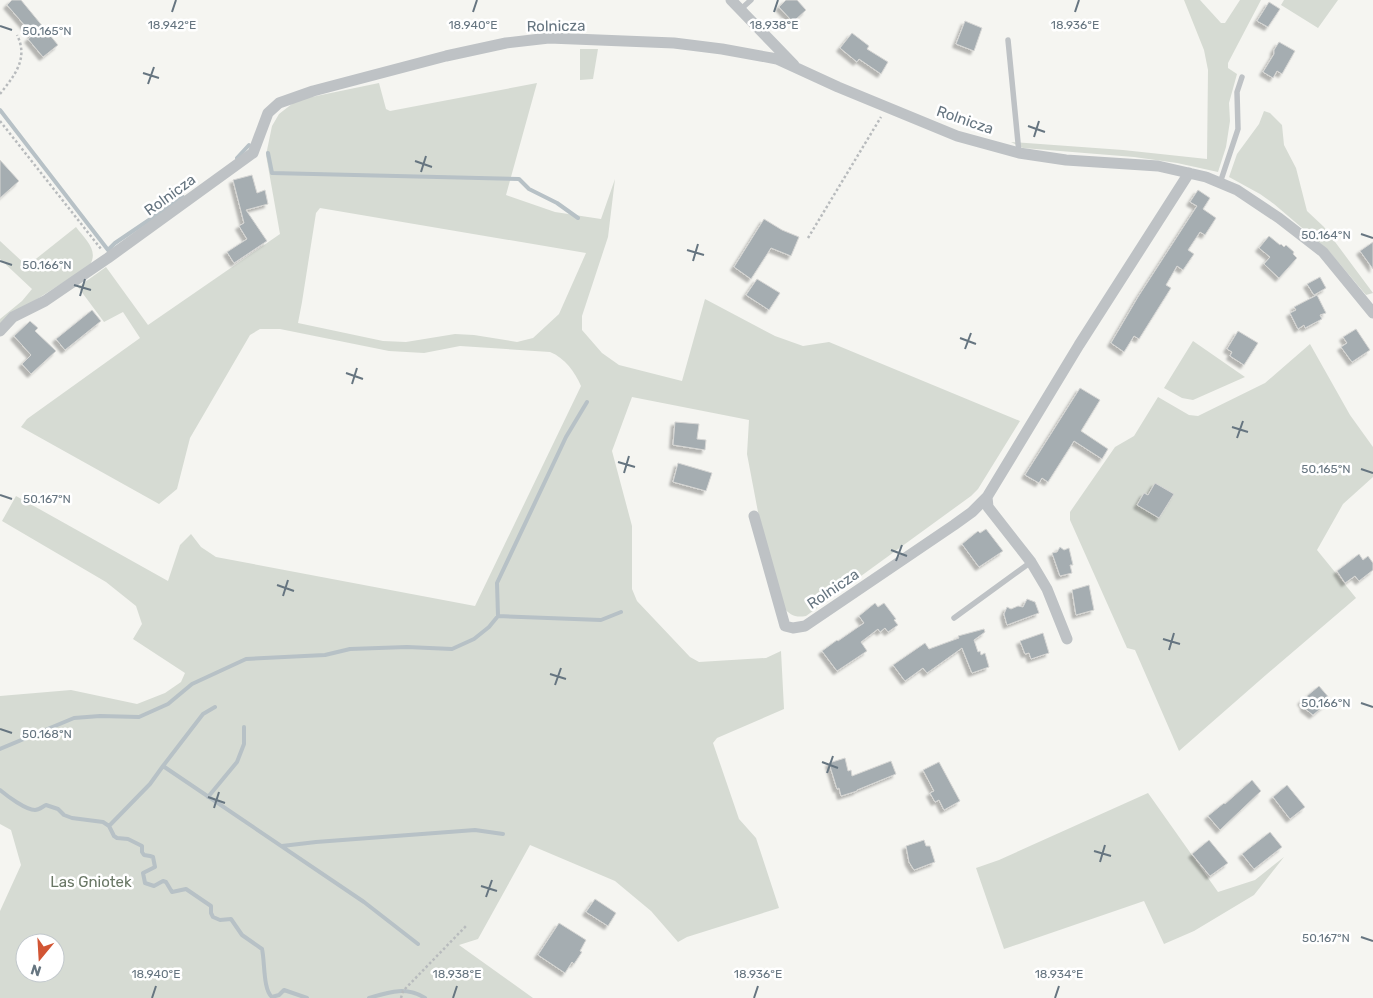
<svg xmlns="http://www.w3.org/2000/svg" width="1373" height="998" font-family="Rubik,sans-serif">
<style>
.green{fill:#d6dbd3;fill-rule:evenodd}
.lines{fill:none;stroke-linecap:round;stroke-linejoin:round}
.stream{stroke:#b7c1c6;stroke-width:4}
.building{fill:#a5adb1;stroke:#d6d6d4;filter:url(#shadow)}
.path{stroke:#b8bbbd;stroke-width:2.5;stroke-dasharray:2.5 2.5;stroke-linecap:butt}
.lane{stroke:#bec2c5;stroke-width:5.5}
.street{stroke:#bec2c5;stroke-width:11}
.ticks{fill:none;stroke:#667580;stroke-width:2}
.labels{text-anchor:middle;dominant-baseline:central;stroke-width:5;stroke-linejoin:round;paint-order:stroke}
.street-label{font-size:15px;fill:#667580;stroke:#fff}
.park-label{font-size:15px;fill:#697765;stroke:#fff}
.ticks-label{font-size:12px;text-anchor:middle;fill:#667580;stroke:#fff;stroke-width:5;stroke-linejoin:round;paint-order:stroke}
</style>
<defs>
<filter id="shadow"><feDropShadow dx="-3.5" dy="3.5" stdDeviation="1" flood-color="#0004"/></filter>
</defs>
<rect width="100%" height="100%" fill="#f5f5f1"/>
<path class="green" d="M1184 0H1200L1221 23H1225L1240 0H1261L1228 63V68L1237 74 1229 103 1230 121 1226 147 1218 172 1177 163 1134 157 1023 148 1011 142 1123 150 1207 159 1208 70 1204 50Z
M1284 0H1338L1318 28 1281 5Z
M580 49H598L593 79 580 80Z
M379 83 386 109 390 111 537 83 506 195 555 212 601 219 615 179 608 237 582 316V330L602 353 619 365 682 381 705 299 775 336 803 346 829 342 1020 421 978 489 971 496 806 616C795 618 790 615 783 607L758 512 747 454 749 420 632 397 612 451 632 526V589L637 601 690 657 699 662 766 658 781 651 784 709 717 738 713 743 739 819 756 838 779 908 687 937 678 942 651 911 615 881 530 845 478 939 459 945 533 998H0V911L21 865 11 830 0 824V696L71 690 137 704 165 693 181 682 185 673 133 639 142 624 136 606 106 582 2 521 16 496 168 581 180 545 191 534 201 547 216 557 475 606 581 386C575 372 565 358 550 352L460 346 424 353 389 351 280 329H260L250 335 190 438 177 489 159 504 21 427 27 419 140 338 123 312 104 322 78 287 106 267 148 325 280 234 266 155 272 126 279 114 297 100ZM320 208 586 253 559 314 533 338 517 342 474 335 455 334 406 342 383 341 298 323 302 302 316 213ZM25 943H55V973H25Z
M1264 111 1270 113 1282 125 1284 145 1296 168 1307 211 1324 227 1373 293 1366 295 1328 250 1274 204 1260 194 1229 177 1237 154 1259 124Z
M76 227C85 239 100 251 89 266L31 303 0 325V319L22 301 32 289 0 259V241L27 266Z
M1193 341 1245 377 1193 400 1182 398 1164 388Z
M1310 344 1350 415 1373 447V477L1343 504 1317 550 1356 598 1267 674 1179 751 1135 650 1127 648 1070 520V512L1115 447 1134 436 1158 397 1189 415 1198 416 1265 383Z
M1148 793 1218 892 1255 880 1284 857 1254 895 1194 931 1164 944 1144 901 1004 949 976 868 999 860Z"/>
<g class="lines">
<path class="stream" d="M0 110 108 250 115 243 183 197
M268 153 272 173 519 179 529 189 557 203 578 218
M237 158 249 145
M498 616 601 620 621 612
M0 749 74 718 100 716 139 717 168 704 192 684 246 659 325 655 350 649 407 647 452 649 474 639 489 627 498 616 497 583 566 437 587 402
M163 766 203 714 215 707
M0 790C7 796 26 810 35 810 39 810 42 807 46 805L58 809 64 815 72 818 103 822 109 826 114 836 117 838 128 839 142 846V852L144 855 150 856 153 857 155 867 143 873 145 883 154 886 163 881 166 882 172 892 186 889 211 906V913L213 917 220 920 231 919 242 935 262 949C265 962 263 990 272 997L279 995 284 990 307 998
M208 797 237 762 244 744V727
M109 826 150 784 163 766 364 902 418 944
M282 846 316 842 475 830 503 834
M369 998C389 992 406 986 425 998"/>
</g>
<path class="building" d="M12 0H21L58 45 43 57 28 39 33 35 7 5Z
M786 0H797L806 10 793 22 779 7Z
M1269 2 1280 9 1268 27 1257 21Z
M965 21 982 28 974 51 956 44Z
M852 33 869 46 867 49 888 62 881 74 859 59 857 62 840 48Z
M1279 42 1295 51 1282 74 1277 71 1273 78 1263 72 1274 54V50Z
M0 160 19 181 0 198Z
M252 175 257 193 265 190 268 204 246 210 267 241 234 263 227 252 247 239 239 226 244 223 233 180Z
M1198 190 1210 198 1203 209 1216 218 1205 235 1200 232 1188 250 1194 254 1183 270 1177 266 1166 285 1171 288 1139 339 1134 336 1124 352 1111 343 1138 297 1197 206 1190 202Z
M764 219 782 230 799 237 791 256 771 248 751 279 734 267Z
M1269 236 1280 245 1281 244 1284 247 1286 245 1294 252 1293 254 1297 258 1279 278 1264 264 1270 257 1259 248Z
M1373 242V269L1360 251Z
M1320 277 1326 288 1314 295 1307 284Z
M757 279 780 293 769 310 746 295Z
M1317 295 1326 313 1320 315 1322 319 1305 328 1304 325 1298 329 1290 313 1296 310 1294 307Z
M92 310 101 321 65 350 56 339Z
M30 321 38 328 35 331 56 351 31 374 22 364 31 355 14 336Z
M1356 329 1370 350 1352 362 1341 347 1347 343 1343 337Z
M1238 331 1258 343 1244 365 1230 356 1232 352 1227 349Z
M1080 388 1100 400 1081 431 1108 449 1102 459 1074 441 1048 482 1042 478 1039 483 1025 475Z
M675 422 699 424 697 439 706 440 705 450 673 445Z
M678 463 712 473 706 491 673 482Z
M1155 483 1174 494 1159 518 1137 505 1144 493 1148 495Z
M986 529 1003 551 979 567 962 544 978 531 980 533Z
M1060 547 1064 550 1069 548 1073 565H1070L1072 573 1060 576 1052 553 1057 552Z
M1359 554 1363 560 1368 556 1373 563V570L1359 581 1355 576 1345 583 1337 571Z
M1089 585 1094 610 1076 615 1072 590Z
M1027 599 1035 602 1039 613 1007 625 1004 614 1007 607 1011 609 1018 606 1023 607Z
M875 603 878 607 884 603 896 619 894 620 898 625 888 632 885 628 880 632 878 629 861 642 867 651 837 671 822 651 837 640 838 641 864 623 859 616Z
M984 629 985 632 974 640 978 652 980 651 981 655 985 653 989 667 972 673 962 648 927 673 923 668 905 681 893 665 925 643 929 649 959 638 958 636Z
M1043 633 1049 653 1031 659 1029 653 1025 654 1020 641Z
M1319 686 1331 700 1313 715 1304 708V705L1301 701Z
M845 758 848 771 851 770 852 776 891 761 896 774 857 790V791L841 796 839 788 837 789 829 763Z
M939 762 960 801 944 810 939 800 935 802 930 793 934 791 923 770Z
M1252 780 1261 791 1220 830 1208 816 1224 803 1225 804Z
M1287 785 1305 807 1290 819 1273 797Z
M1270 832 1282 847 1254 869 1242 854Z
M924 840 926 846H930L935 862 914 870 909 862 906 846Z
M1209 840 1228 863 1210 876 1192 854Z
M595 899 616 913 608 926 586 912Z
M559 923 586 940 580 951 582 952 574 964 572 962 565 973 538 955Z"/>
<g class="lines">
<path class="path" d="M0 94C14 76 29 59 17 35
M0 121 101 249
M808 238 881 117
M401 998 403 991 467 925"/>
<path class="lane" d="M741 9 751 0
M1008 40 1019 153
M1220 183 1238 129 1237 92 1242 77
M954 618 1031 562"/>
<path class="street" d="M731 0 794 65
M0 331 13 317 45 301 108 258 253 153 268 113 279 103 313 91 446 56 506 43 549 38 674 43 722 49 777 59 838 87 957 136 1019 153 1066 160 1158 166 1206 177 1237 190 1279 218 1323 252 1373 313
M754 516 785 626 793 628 805 626 954 525 972 512 987 497
M1067 639 1047 589 1031 562 988 507 987 497 1079 345 1189 173"/>
</g>
<path class="ticks" d="M172 12 176 0M473 12 477 0M774 12 778 0M1075 12 1079 0M0 26 12 30M143 73 159 78M148 84 154 67M1028 126 1045 132M1034 137 1039 121M415 161 432 167M421 172 426 156M1361 234 1373 238M687 250 704 255M0 261 12 265M693 261 698 244M74 285 91 290M80 296 85 279M960 338 976 344M965 349 971 333M346 373 363 379M352 384 357 368M1232 427 1248 432M1237 438 1243 421M618 462 635 467M1361 469 1373 473M624 473 629 456M0 495 12 499M891 550 907 556M896 561 902 545M277 585 294 591M283 596 288 580M1163 639 1180 644M1169 650 1174 633M550 674 566 679M555 685 561 668M1361 703 1373 707M0 729 12 733M822 762 838 768M827 773 833 756M208 797 225 803M214 808 219 792M1094 851 1111 856M1100 862 1105 845M481 886 497 891M486 897 492 880M1361 937 1373 941M152 998 156 986M453 998 457 986M754 998 758 986M1055 998 1059 986"/>
<g class="labels">
<g class="street-label">
<text transform="translate(556 26) rotate(-1)">Rolnicza</text>
<text transform="translate(965 120) rotate(19)">Rolnicza</text>
<text transform="translate(170 195) rotate(-36)">Rolnicza</text>
<text transform="translate(833 589) rotate(-34)">Rolnicza</text>
</g>
<g class="park-label">
<text x="91" y="882">Las Gniotek</text>
</g>
</g>
<g class="ticks-label">
<text x="172" y="29">18.942°E</text>
<text x="473" y="29">18.940°E</text>
<text x="774" y="29">18.938°E</text>
<text x="1075" y="29">18.936°E</text>
<text x="47" y="35">50.165°N</text>
<text x="1326" y="239">50.164°N</text>
<text x="47" y="269">50.166°N</text>
<text x="1326" y="473">50.165°N</text>
<text x="47" y="503">50.167°N</text>
<text x="1326" y="707">50.166°N</text>
<text x="47" y="738">50.168°N</text>
<text x="1326" y="942">50.167°N</text>
<text x="156" y="978">18.940°E</text>
<text x="457" y="978">18.938°E</text>
<text x="758" y="978">18.936°E</text>
<text x="1059" y="978">18.934°E</text>
</g>
<g transform="translate(40 958) rotate(198)"><circle r="24" fill="#ffffff" stroke="#c2c8cc"/>
<path d="M0-4L9 19L0 12L-9 19Z" fill="#d25534"/>
<text y="-8" font-size="14" font-weight="bold" text-anchor="middle" fill="#667580">N</text>
</g>
</svg>
